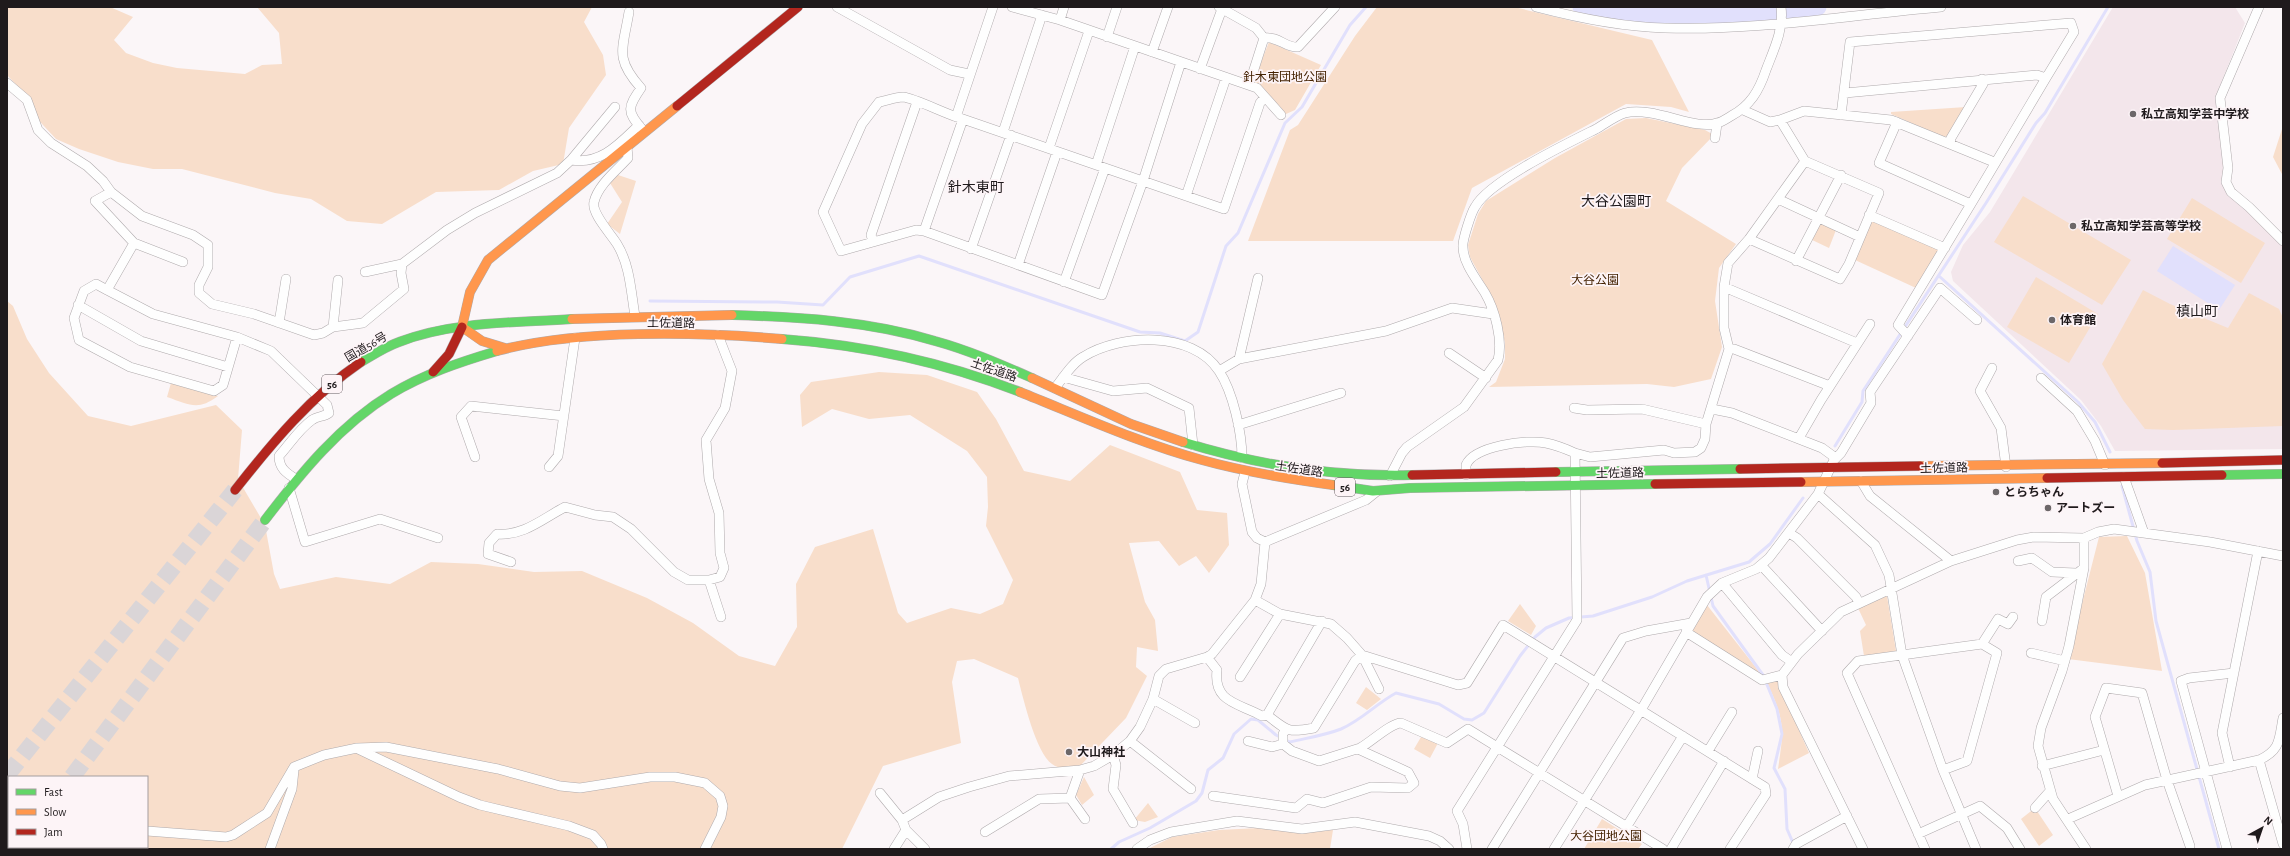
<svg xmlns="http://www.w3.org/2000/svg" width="2290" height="856" font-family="'Alegreya Sans','Noto Sans JP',sans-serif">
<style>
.built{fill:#f3e6eb}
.green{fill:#f8decb;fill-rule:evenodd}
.water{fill:#e1e0fc}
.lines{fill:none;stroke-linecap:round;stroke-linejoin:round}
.stream{stroke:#e1e0fc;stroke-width:3}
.river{stroke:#e1e0fc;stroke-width:17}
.highway-tunnel{stroke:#dad5d7;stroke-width:17;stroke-dasharray:17 8;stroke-linecap:butt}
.street-casing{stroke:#afaaac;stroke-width:10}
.fast-casing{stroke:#afaaac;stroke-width:10}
.slow-casing{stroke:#afaaac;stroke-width:10}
.jam-casing{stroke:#afaaac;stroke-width:10}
.street{stroke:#fefefe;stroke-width:9}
.fast{stroke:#63d668;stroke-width:9}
.slow{stroke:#ff974d;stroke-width:9}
.jam{stroke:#b3261e;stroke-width:9}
.poi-dot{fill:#6c6769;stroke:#fdf4f7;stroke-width:1.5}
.labels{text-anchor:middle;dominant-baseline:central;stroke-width:3.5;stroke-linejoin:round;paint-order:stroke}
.shield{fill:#fdf4f7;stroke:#625b5e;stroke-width:1}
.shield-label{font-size:11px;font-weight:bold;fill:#1f1a1c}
.park-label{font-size:12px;fill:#432100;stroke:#fdf4f7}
.poi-label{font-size:12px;font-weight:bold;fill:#1f1a1c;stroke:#fdf4f7;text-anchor:start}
.street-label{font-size:12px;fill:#1f1a1c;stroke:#fdf4f7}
.quarter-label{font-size:14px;fill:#1f1a1c;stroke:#fdf4f7}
</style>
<rect width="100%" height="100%" fill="#fbf6f8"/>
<path class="built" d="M2113 7H2235L2245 23 2216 96 2224 171 2223 182 2283 245V449L2115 451 2101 426 2081 400 1953 281 1951 272 1963 245 1990 212Z"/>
<path class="green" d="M7 7H110L133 17 114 40 126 53 153 63 177 68 245 74 262 65 282 64 279 33 257 7H592L584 22 603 55 606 75 569 128 563 164 533 171 499 190 436 192 382 224 347 221 311 199 275 193 182 169H153L118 162 79 149 56 139 30 111 22 91 7 75Z
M1377 7H1514L1652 40 1689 112 1671 107 1626 104 1472 188 1453 241H1248L1290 130 1298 125 1355 36Z
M1269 42 1321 65 1295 110 1286 114 1261 86 1253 82Z
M1966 107 1949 136 1943 137 1891 114V112Z
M1646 118 1705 130 1714 135 1682 168 1666 201 1736 244 1719 268 1715 301 1722 347 1711 379 1674 387 1647 384 1489 387 1496 382 1505 359V342L1489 292 1470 257 1468 245 1478 214 1486 201 1555 158 1626 119Z
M2283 126V176L2273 157Z
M618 175 636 181 620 234 607 224 622 202 610 183Z
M2023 196 2131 260 2102 305 1994 242Z
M2192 198 2265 243 2241 283 2167 239Z
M1874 221 1939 249 1916 288 1855 260 1869 223Z
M1819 222 1836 230 1829 248 1810 239Z
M2036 277 2098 314 2069 363 2007 327Z
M2143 290 2170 304 2228 328 2249 293 2279 309 2283 318V426L2173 430 2145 429 2123 400 2102 364Z
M7 301 13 306 27 339 49 373 88 416 131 426 216 405 242 430 238 479 265 525 274 574 280 589 336 577 390 584 431 562 478 564 534 572 582 571 647 598 693 623 739 656 775 666 797 627 796 584 815 547 873 529 898 613 907 623 951 608 980 614 1003 604 1013 580 986 526 988 507 987 477 967 451 910 415 869 419 832 409 802 427 800 395 811 382 879 372 927 375 977 392 996 419 1024 471 1070 481 1110 445 1180 472 1197 510 1227 513 1229 545 1209 573 1196 556 1179 566 1159 541 1129 543 1145 602 1155 620 1158 651 1137 647 1136 667 1147 676 1126 718 1079 767C1070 768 1059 770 1052 764 1036 753 1023 698 1018 678L974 659 957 661 952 682 961 743 883 766 842 849H7ZM9 777H147V847H9Z
M171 383 218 396C198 411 190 405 167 397Z
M2127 536 2145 573 2162 671 2068 659 2099 537Z
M1887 596 1896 651 1864 656 1860 631 1866 625 1858 608Z
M1520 604 1536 626 1531 635 1508 621Z
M1707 605 1761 674 1760 676 1691 631Z
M1777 680 1809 753 1778 769C1784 729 1785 720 1767 683Z
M1366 687 1381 699 1367 710 1356 703Z
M1421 737 1438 743 1430 758 1414 749Z
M1084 777 1094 795 1082 805 1076 795Z
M1148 803 1158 817 1145 822 1134 820Z
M2035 808 2053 835 2039 846 2021 819Z
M1602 819 1642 844 1638 849H1584Z
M1259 828 1304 833 1333 830 1330 849H1148L1172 837 1219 830Z"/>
<path class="water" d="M2173 246 2235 285 2219 310 2157 271Z"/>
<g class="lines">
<path class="stream" d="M1939 276 2078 402 2095 422 2110 452
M650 301 777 302 823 305 850 277 919 256 1140 332 1160 333 1185 341 1198 332 1226 246 1238 233 1285 123 1302 107 1350 25 1366 7
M1835 446 1862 402 1863 391 1986 203 2036 123 2045 113 2108 7
M2122 486 2137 541 2150 572 2156 621 2219 849
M1706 575 1713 606 1763 675 1777 709 1782 734 1774 768 1785 789 1787 829 1794 845
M1111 849 1119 842 1150 828 1196 801 1202 793 1208 770 1223 758 1234 734 1251 719 1258 720 1276 735 1290 742C1307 738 1326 735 1341 729 1362 720 1377 703 1396 693L1439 704 1464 719 1472 720 1484 713 1520 656 1535 637 1546 628 1569 618 1593 616 1652 597 1687 581 1749 562 1770 544 1803 498"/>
<path class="river" d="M1581 7 1653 16 1735 15 1818 7"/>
<path class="highway-tunnel" d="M7 775 235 490
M72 777 265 520
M17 849 19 847"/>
<defs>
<path id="street" d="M837 7 950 70 969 74
M1012 7 1060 20 1257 88 1265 97 1260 103 1224 209C1135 179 1046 147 957 117 944 113 914 98 903 97 895 97 886 101 879 102L862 124 823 212 841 251 916 230 924 231 1102 295 1143 181 1181 62
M1219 7 1256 28 1264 38 1249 85
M1536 7C1578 18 1622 27 1665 28 1757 31 1849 15 1941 7
M2259 7 2220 98 2228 168 2226 182 2231 192 2249 207 2283 241
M629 12C623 49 614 58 641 88 628 107 626 111 642 129
M1060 20 1064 7
M1107 37 1117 7
M1264 38C1279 36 1285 48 1298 47L1335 7
M1152 52 1168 7
M1200 69 1222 9
M7 83 27 100 38 130 51 143 87 166 103 181 111 192
M1265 97 1281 115
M1743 110 1770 122 1780 120 1804 111 1891 120 1994 162
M1841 115 1850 42 2071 23 2074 32 2046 78 2037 75 1845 93
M956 117 993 7
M1897 122 1879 163 1971 204 2046 78
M1003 132 1042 15
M1715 138 1717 124
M1950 144 1951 138 1983 84 1982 79
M627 147 628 158C617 170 598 185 594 202 591 213 611 234 617 244 630 265 631 292 635 316
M1049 148 1089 31
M571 160 615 107
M1096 165 1135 46
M1186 196 1226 78
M1778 199 1860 237
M1869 215 1945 248
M924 231 963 119
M1749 239 1840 279 1849 264 1879 193 1805 161 1780 120
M873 241 871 235 917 102
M134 243 183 262
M971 249 1011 135
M1796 261 1841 175
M1018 265 1057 152
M365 272 402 264
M1064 282 1105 168
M1724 287 1857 343
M107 290 96 284 84 291 74 318 79 340 130 367 214 391 223 385 237 337
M78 305 141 341 228 367
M279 323 286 279
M333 327 338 280
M1908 336 1898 325 1971 204
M1729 349H1734L1830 386
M1449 353 1486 378
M1239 359 1258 278
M1992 368 1980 391 2001 428 2006 467
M1219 371 1239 359 1386 331 1452 308 1493 314
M1063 377 1113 391 1147 388 1189 408 1193 445
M2041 378 2077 411 2095 441 2105 465
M1055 388C1063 378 1072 363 1083 357 1120 334 1192 330 1219 371 1233 392 1242 433 1242 458
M1574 408 1587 410 1642 409 1706 424
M1238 425 1341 393
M1799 438 1821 400 1870 324
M475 457 461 417 471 406 564 416
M1834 460 1841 453 1871 403 1870 392 1940 288 1977 320
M549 467 558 456 575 338
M1245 472 1242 484 1252 532 1257 538 1265 542
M1466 475V465C1474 446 1527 439 1546 443 1556 445 1566 449 1575 453
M1390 476 1402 453 1407 447 1464 407 1498 360C1503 340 1495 310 1485 293 1477 280 1463 263 1463 247 1462 241 1471 213 1475 207 1489 181 1568 143 1596 129 1605 124 1615 116 1625 113 1654 106 1695 131 1717 123 1722 122 1726 119 1731 116 1750 106 1759 91 1766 70 1774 49 1784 29 1781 7
M2124 477 2144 533
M296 479C286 473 279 468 279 456 289 445 299 429 312 420 317 416 324 417 329 413L327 405 271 351 237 337 153 314 107 290 134 243 95 201 111 192 142 216 193 235 208 245V267L199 285V293L212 304 254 314 314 335 323 333 333 327 363 323 404 289 401 273 402 264 447 230 475 213 557 173 571 160C601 165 619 144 639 125
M1861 481 1870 496 1951 561
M289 488 305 542 380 519 438 538
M1818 494 1875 545 1889 575 1902 655 1943 770 1976 849
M1789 533 1797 538 1856 597 1859 603
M2084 538V568L2069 646 2062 671 2041 728 2038 746 2053 799 2086 849
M1265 542 1366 500 1376 492
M2018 561 2032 558 2052 572 2076 573
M511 562 488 554 489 543 497 534C524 536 542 519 565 507L595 515 613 517 631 529 674 572 688 580H709L720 577 724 568 720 553 719 513 709 479 706 440 725 408 732 371 718 335
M1762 566 1822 631
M709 580 721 617
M1722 583 1782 655 1792 662
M1255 600 1280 614 1331 624 1347 638 1362 655 1458 685 1467 683 1503 625 1765 787 1766 794 1730 849
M1322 621 1267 715C1288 731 1287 733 1314 728L1355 661 1362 655 1379 689
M2042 621 2046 597 2084 568
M1686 632 1762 680 1782 675
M1982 644 1998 619 2008 624 2013 617
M2031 653 2065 661
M1207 657 1217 670C1213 703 1239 703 1262 716L1267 715
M1240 677 1280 614
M1153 699 1195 723
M1130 741 1191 789
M1248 741 1272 747 1283 744
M1360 748C1371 742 1391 723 1401 723L1447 743 1468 729 1663 849
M358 749 459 797 480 805 569 826 593 835 601 844 603 849
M1708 751 1732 712
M1113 755 1116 765 1113 789 1133 823
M2259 760 2283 844
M2042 766 2104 750
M2230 767 2222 733 2258 551
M1752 779 1758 751
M880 793 902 820
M1213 796 1296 808 1307 799 1323 803 1371 787 1408 788 1414 783 1408 772 1360 750V748L1319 761 1292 751 1283 744V734L1286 729
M2118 796 2095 717 2106 688 2142 693 2167 780 2190 846
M1070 798 1085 819
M2035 808 2050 791
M2068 819 2145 785 2259 760C2281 750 2279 739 2283 718
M1627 826 1683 736
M147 831 226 837 233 835 267 813 294 767 324 755 357 748 386 747 498 769 560 786 580 788 650 777H675L705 783 720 796 723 806 721 817 705 849
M985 832 1039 799 1070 798 1080 770
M1918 834 1980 806 2007 828 2020 849
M70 849 72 847
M270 849 292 789 294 770
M894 849 906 830
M925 849 906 830 902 820 939 797 969 787 1009 776 1080 770 1094 766 1113 755 1130 741 1140 727 1153 699 1159 676 1166 669 1207 657 1212 654 1255 600 1261 584 1265 542
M1137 849 1150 840 1171 832 1237 821 1302 829 1355 822 1429 836 1440 841 1449 849
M1467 849 1463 824 1457 811 1577 620 1575 453 1590 457 1664 450 1674 453 1695 452 1701 448 1705 439 1706 424 1729 349 1724 328V287L1728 263 1749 239 1805 161
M1492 849 1623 638 1646 631 1691 623
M1554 849 1641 710 1707 597 1722 583 1756 569 1769 558 1818 494 1834 460 1833 456 1822 448 1732 413 1712 409
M1671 849 1724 761
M1793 849 1796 844 1847 816
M1863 849 1783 687 1782 675 1798 654 1841 612 1951 561 2017 540 2034 537 2084 538 2098 532 2114 529 2210 542 2283 556
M1925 849 1847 673 1858 661 1982 644 1997 653 1967 761 1943 770
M2227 849 2181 681 2189 678 2234 673"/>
<path id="fast" d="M732 315C800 317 869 321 935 341 968 350 1000 364 1032 378
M782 339C864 345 943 362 1020 392
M361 362C373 355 385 347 399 342 453 321 515 323 572 319
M1183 442C1257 465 1334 477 1412 475
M1556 472 1740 469
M2222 475 2283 474
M1333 485 1373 491 1410 488 1655 484
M265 520C301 473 340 425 391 394 424 374 460 362 497 351"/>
<path id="slow" d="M572 319 732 315
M462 327 470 292 488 260 677 106
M462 327 482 341 505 348
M497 351C578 329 698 332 782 339
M1032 378 1131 424 1183 442
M1020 392C1080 416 1139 443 1202 460 1245 472 1289 479 1333 485
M1920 466 2162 463
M1801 482 2047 478"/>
<path id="jam" d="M677 106 798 7
M433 372 449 354 462 327
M2162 463 2283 460
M1740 469 1920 466
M1412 475 1556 472
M2047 478 2222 475
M1655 484 1801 482
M235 490C272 443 311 396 361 362"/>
</defs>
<use href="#street" class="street-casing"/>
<use href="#fast" class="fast-casing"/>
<use href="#slow" class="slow-casing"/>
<use href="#jam" class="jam-casing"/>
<use href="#street" class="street"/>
<use href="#fast" class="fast"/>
<use href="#slow" class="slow"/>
<use href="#jam" class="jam"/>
</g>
<g class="poi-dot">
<circle cx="2133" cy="114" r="4"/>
<circle cx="2073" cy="226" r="4"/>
<circle cx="2052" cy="320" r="4"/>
<circle cx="1996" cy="492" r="4"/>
<circle cx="2048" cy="508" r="4"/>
<circle cx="1069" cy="752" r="4"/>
</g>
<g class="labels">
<g class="shield">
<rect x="322" y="375" width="20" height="18" rx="3"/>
<rect x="1335" y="478" width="20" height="18" rx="3"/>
</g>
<g class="shield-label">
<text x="332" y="384">56</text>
<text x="1345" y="487">56</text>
</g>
<g class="park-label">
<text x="1285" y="77">針木東団地公園</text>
<text x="1595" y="280">大谷公園</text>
<text x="1606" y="836">大谷団地公園</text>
</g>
<g class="poi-label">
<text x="2141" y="114">私立高知学芸中学校</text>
<text x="2081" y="226">私立高知学芸高等学校</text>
<text x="2060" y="320">体育館</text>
<text x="2004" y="492">とらちゃん</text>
<text x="2056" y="508">アートズー</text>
<text x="1077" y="752">大山神社</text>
</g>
<g class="street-label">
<text transform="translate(671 323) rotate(1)">土佐道路</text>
<text transform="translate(366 347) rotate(-30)">国道56号</text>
<text transform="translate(994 370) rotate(19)">土佐道路</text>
<text transform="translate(1944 468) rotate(-1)">土佐道路</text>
<text transform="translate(1299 469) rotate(8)">土佐道路</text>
<text transform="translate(1620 473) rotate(-1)">土佐道路</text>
</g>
<g class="quarter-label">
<text x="976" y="188">針木東町</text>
<text x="1616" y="202">大谷公園町</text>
<text x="2197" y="312">槙山町</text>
</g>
</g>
<rect width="2290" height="856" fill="none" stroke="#1f1a1c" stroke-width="16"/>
<rect x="8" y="776" width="140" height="72" fill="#fdf4f7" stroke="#a49d9f"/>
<rect x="16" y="789" width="20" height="6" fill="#63d668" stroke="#a49d9f"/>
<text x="44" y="796" font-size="12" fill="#1f1a1c">Fast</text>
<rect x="16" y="809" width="20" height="6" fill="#ff974d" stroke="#a49d9f"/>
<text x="44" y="816" font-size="12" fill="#1f1a1c">Slow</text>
<rect x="16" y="829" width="20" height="6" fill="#b3261e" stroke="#a49d9f"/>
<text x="44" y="836" font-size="12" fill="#1f1a1c">Jam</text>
<g transform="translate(2262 828) rotate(40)" stroke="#fdf4f7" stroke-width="3" paint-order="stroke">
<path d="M0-3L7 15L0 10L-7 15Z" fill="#1f1a1c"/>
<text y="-6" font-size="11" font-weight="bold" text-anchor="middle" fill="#1f1a1c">N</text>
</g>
</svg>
